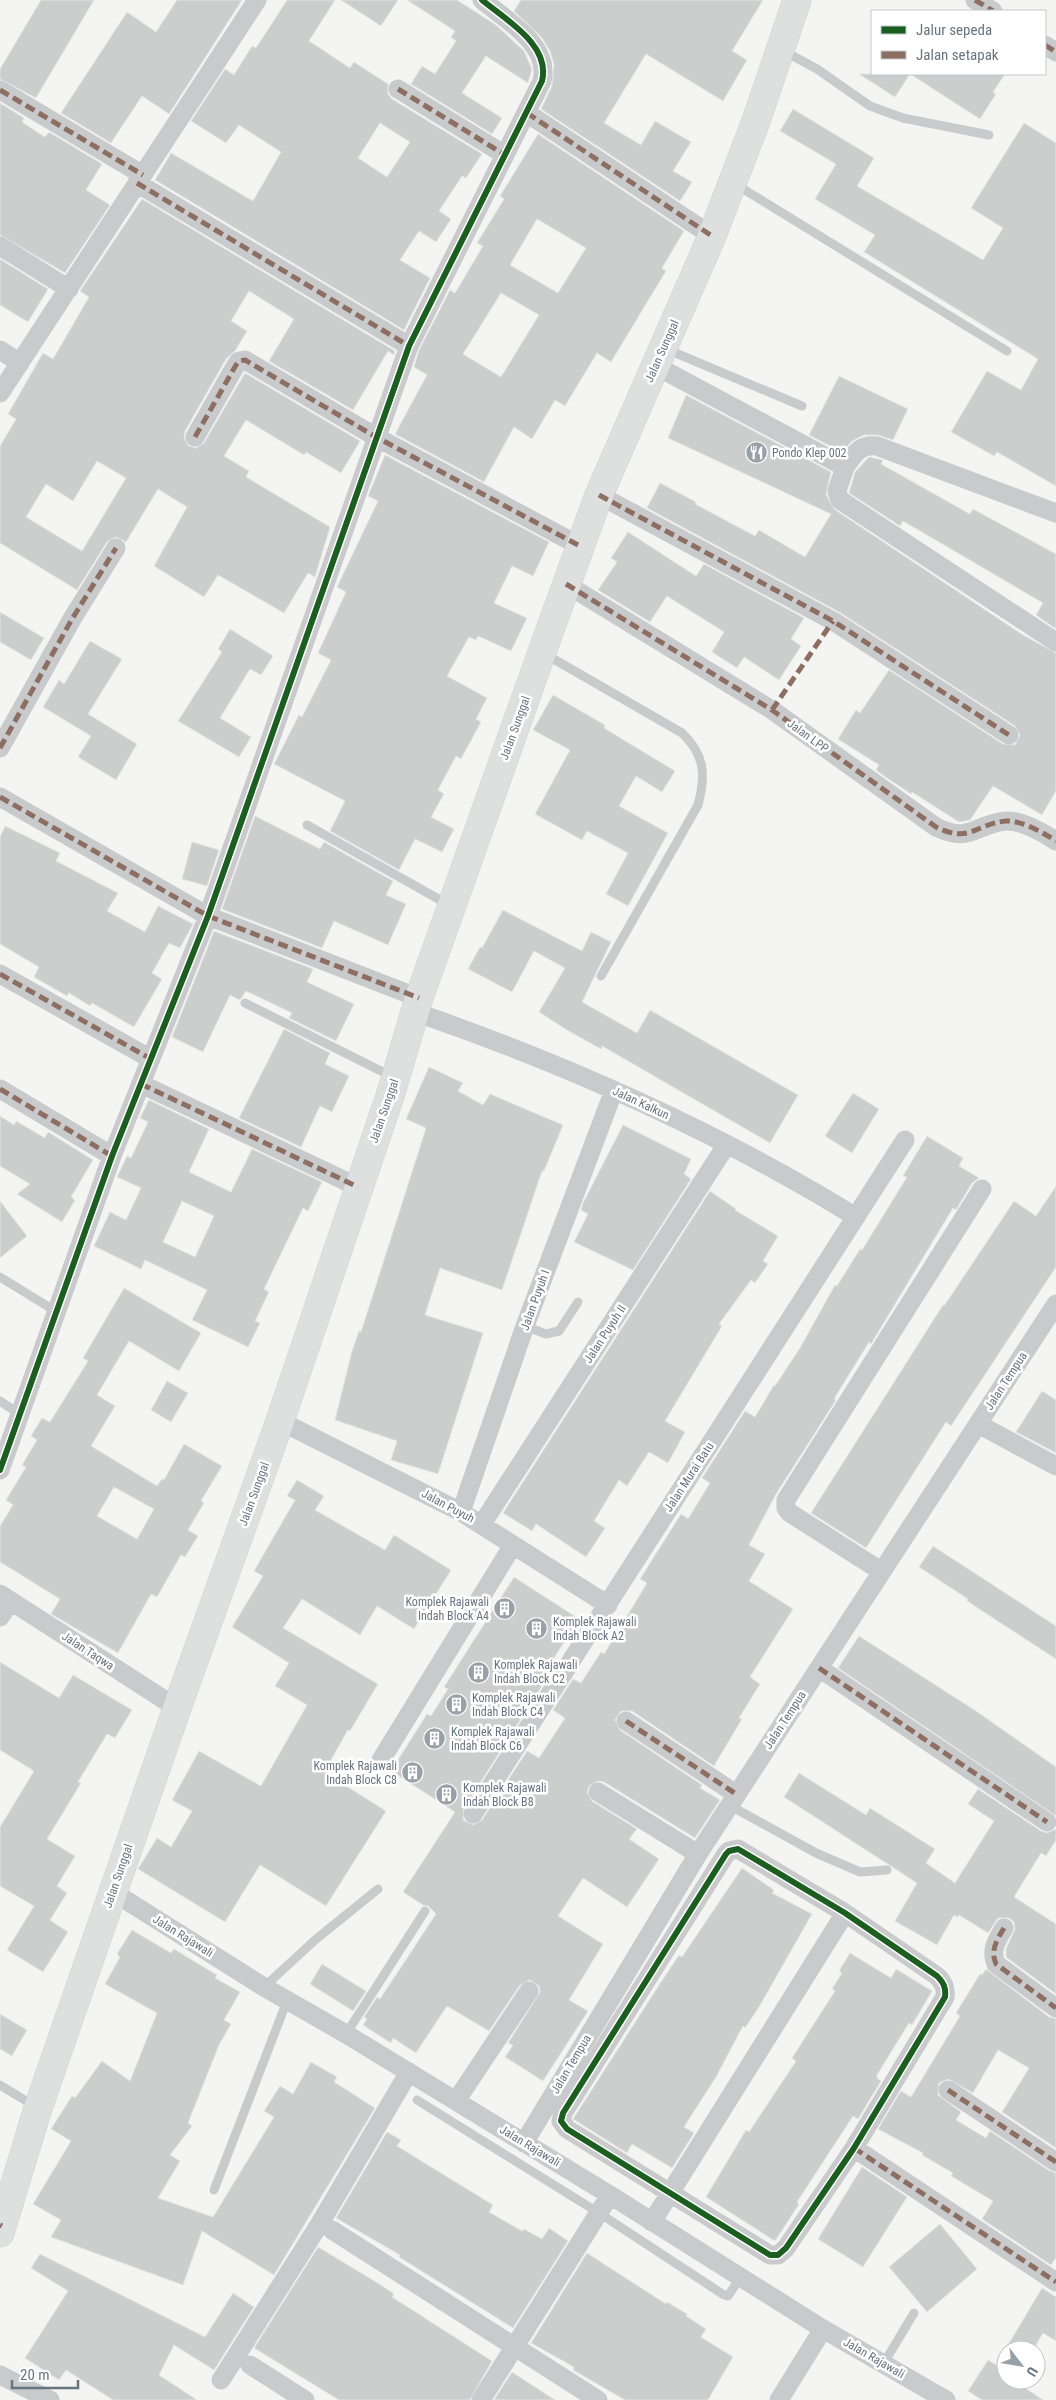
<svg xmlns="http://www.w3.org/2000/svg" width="1056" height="2400" font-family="'Roboto Condensed',sans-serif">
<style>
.building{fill:#cccdcd;stroke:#e4e4e3;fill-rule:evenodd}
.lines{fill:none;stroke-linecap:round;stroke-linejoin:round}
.primary-casing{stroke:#d1d2d3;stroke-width:29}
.service{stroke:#c9cacb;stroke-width:9}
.minor{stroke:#c9cacb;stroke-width:19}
.primary{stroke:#dedfdf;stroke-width:28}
.quiet{stroke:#8d6e63;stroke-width:5;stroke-dasharray:10 5;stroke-linecap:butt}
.cycleway-casing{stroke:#fff;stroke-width:9}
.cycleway{stroke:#1b5e20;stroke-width:6}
.labels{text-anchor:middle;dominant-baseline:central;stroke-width:5;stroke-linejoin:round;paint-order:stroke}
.street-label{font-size:12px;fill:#687480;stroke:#fff}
.poi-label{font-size:12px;fill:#687480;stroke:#fff;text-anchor:start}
</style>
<rect width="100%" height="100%" fill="#f4f4f3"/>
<path class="building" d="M41 0H94L36 98 0 79V69Z
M177 0H242L169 114 142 96 111 143 61 113 127 12 156 32Z
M287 0H335L309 41 350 68 354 62 388 84V94L392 99 482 154 466 178 462 176 439 211 451 219 436 242 419 231 400 260 430 278 404 330 155 180 171 153 253 201 281 152 239 125 226 143 191 121 225 69 234 75 252 46 256 48ZM380 123 410 142 387 177 358 158Z
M341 0H398L381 26Z
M407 0H457L496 25 524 51 532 69 528 83 486 56 462 93 502 118 492 134 411 84 422 66 435 74 456 41 451 37 455 31Z
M521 0H763L732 51 747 60 723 101 646 54 604 123 641 145 655 121 691 142 673 171 692 182 680 201 541 109 552 86 554 65 550 51 542 38 514 11Z
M859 74H910L895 97Z
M910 74H1005L993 92 996 94 980 119Z
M0 103 24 118 22 122 45 137 49 132 102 164 86 190 110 205 65 273 0 235Z
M793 109 874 158 857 186 983 260 1003 228 971 208 1024 123 1056 143V486L997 452 994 456 951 432 987 371 1021 390 1038 359 864 252 875 235 815 199 836 164 780 131Z
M538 134 684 231 662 268 666 271 611 362 597 353 565 406 555 400 532 439 514 427 484 482 395 434 427 375 414 367 419 350 450 290 455 293 483 246 477 243 504 199 500 196ZM537 219 586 248 558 293 510 265ZM501 293 539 315 501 377 463 354Z
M142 199 395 351 394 355 388 351 353 410 269 361 294 319 249 291 231 321 247 331 235 351 226 359 185 431 184 438 189 446 196 448 204 443 245 373 360 441 341 473 306 452 304 455 246 420 224 456 249 471 246 477 330 527 315 577 308 573 284 613 218 575 204 597 154 566 187 507 158 489 126 542 116 537 107 542 77 590 0 543V446L16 419 8 414 43 353 53 359 89 297 80 291ZM97 461 126 478 82 551 26 517 46 484 73 501Z
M0 259 48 289 28 322 0 305Z
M839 376 908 409 893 440 878 435H864L852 441 842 452 809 435Z
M686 395 831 472 826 494 834 509 1023 635 1056 653V791L1042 815 993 786 970 820 959 822 912 792 911 794 887 778 876 770 879 765 838 739 856 710 860 713 889 670 1003 744 1015 745 1020 735 1015 726 839 612 647 508 660 483 696 502 695 504 755 536 759 530 805 557 831 514 668 438Z
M385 455 549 542 533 576 512 566 494 603 527 618 511 651 478 636 476 640 469 637 447 676 487 698 476 719 481 722 461 759 456 756 438 790 444 794 431 817 454 829 442 852 415 839 399 870 330 831 345 801 274 764 299 715 302 717 331 660 318 653 346 592 337 587 378 501 368 496Z
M869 457 883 460 881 464 970 514 973 509 1056 554V629L1036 615 1043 603 903 521 900 526 849 493 855 472Z
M628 532 696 576 704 564 804 618 791 639 801 646 779 680 744 657 737 668 712 652 724 632 667 596 650 622 598 590 617 562 611 558Z
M0 612 44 638 31 660 0 642Z
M230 629 273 656 261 675 250 669 220 718 251 737 239 757 178 721 222 652 218 649Z
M90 641 122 659 88 714 137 744 116 780 78 757 91 736 43 707 59 680 64 684Z
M553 695 605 725 604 728 675 771 662 792 636 776 619 806 668 833 628 906 606 894 628 853 587 831 582 840 535 814 570 750 533 730Z
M255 816 320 849 324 842 393 881 386 895 406 904 388 945 334 921 322 948 222 909Z
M5 826 60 853 56 861 118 893 107 911 145 932 158 906 193 924 180 948 169 943 152 973 162 979 134 1027 92 1003 90 1006 69 993 67 996 34 977 39 967 0 944V837Z
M192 842 219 850 207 886 182 879Z
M503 910 582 951 591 932 611 942 582 1002 637 1033 650 1010 798 1095 770 1143 602 1046 601 1049 567 1030 539 1012 565 968 534 951 512 992 468 969 480 947 482 948Z
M214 931 313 969 307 982 354 1004 336 1041 289 1018 292 1013 246 991 240 1000 230 995 203 1052 172 1037Z
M284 1029 330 1053 325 1064 349 1076 332 1112 320 1106 301 1147 239 1118Z
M429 1067 463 1083 458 1091 483 1105 490 1094 563 1125 544 1171H542L502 1290 440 1268 425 1315 483 1333 438 1474 391 1460 397 1441 335 1420 352 1351 359 1331 361 1332 426 1128 406 1119Z
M853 1093 879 1109 852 1153 825 1136Z
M149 1100 209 1129 189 1172 231 1192 252 1149 322 1182 308 1211 303 1208 264 1289 269 1292 255 1321 260 1323 248 1347 192 1320 207 1290 145 1260 141 1269 94 1246 110 1212 126 1220 141 1188 117 1177 127 1156 131 1158 148 1122 140 1118ZM182 1201 214 1216 195 1257 163 1242Z
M0 1116 14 1125 16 1121 45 1138 48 1132 93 1160 71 1197 75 1200 62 1222 17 1194 30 1184 0 1166Z
M623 1125 691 1159 684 1174 691 1179 633 1270 574 1242 588 1214 581 1210 583 1203Z
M927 1136 963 1158 959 1166 979 1178 972 1183 956 1210 953 1208 871 1344 869 1342 834 1399 836 1400 776 1494 749 1545 765 1554 749 1581 793 1609 750 1677 760 1684 739 1718 742 1719 714 1766 632 1711H621L615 1720 620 1730 702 1785 700 1788 720 1800 695 1838 604 1782 598 1781 589 1786 587 1792 592 1801 637 1829 629 1839 659 1859 627 1907 583 1878 558 1916 603 1944 569 2000 588 2011 543 2081 505 2057 513 2045 508 2043 540 1992 539 1986 530 1980 520 1985 489 2031 447 2006 416 2053 393 2038 391 2043 363 2025 367 2019 364 2017 377 1997 380 1999 436 1914 428 1906 423 1905 403 1892 455 1812 391 1771 427 1714 431 1716 448 1689 444 1687 514 1577 579 1619 550 1664 554 1667 464 1808 463 1820 473 1825 482 1820 527 1751 539 1758 565 1718 553 1710 573 1679 581 1683 601 1652 604 1654 647 1583 640 1579 659 1549 681 1514 688 1519 710 1483 702 1478 745 1411 755 1417 774 1385 775 1386 800 1348 835 1285 837 1286 860 1249 862 1250 907 1177 903 1176Z
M1056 1186V1267L951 1426 946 1422 866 1548 811 1513 943 1305 944 1306 1014 1201 1036 1216Z
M710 1191 736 1209 735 1210 778 1236 763 1261 768 1264 755 1283 751 1280 719 1324 722 1326 665 1421 685 1432 668 1463 649 1452 627 1486 619 1480 594 1521 605 1528 586 1557 536 1524 532 1531 503 1513Z
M0 1201 27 1236 0 1258Z
M124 1288 201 1333 179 1371 129 1341 97 1395 115 1406 91 1446 157 1486 162 1479 164 1480 184 1444 222 1466 201 1501 204 1503 188 1530 198 1536 185 1557 181 1555 157 1597 151 1594 118 1653 51 1614 60 1599 0 1562V1526L13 1505 6 1500 26 1467 22 1465 37 1440 31 1436 42 1418 50 1422 88 1361 83 1358ZM114 1487 154 1509 137 1539 97 1516Z
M167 1381 188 1393 171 1422 151 1410Z
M1042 1391 1056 1400V1453L1016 1432Z
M297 1480 324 1496 315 1510 385 1550 394 1535 451 1570 414 1629 377 1606 360 1635 302 1599 283 1628 378 1684 350 1731 348 1730 324 1772 386 1811 326 1906 260 1865 225 1922 138 1869 157 1838 171 1847 192 1811 172 1800 199 1751 261 1786 307 1705 275 1686 289 1663 232 1627 263 1576 254 1571 295 1500 287 1496Z
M933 1546 1056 1626V1659L967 1601 968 1599 919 1567Z
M859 1636 976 1711 1056 1767V1816L838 1668Z
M0 1662 59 1698 73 1675 132 1710 115 1738 107 1734 78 1782 81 1783 47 1839 75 1856 57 1886 67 1893 50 1920 68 1932 43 1972 7 1950 34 1906 0 1886V1827L34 1771 0 1750Z
M799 1773 866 1815 870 1808 935 1849 926 1863 955 1883 994 1821 968 1804 978 1789 1041 1831 1047 1833 1056 1829V1840L1046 1856 1041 1853 1014 1897 1056 1924V1994L1006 1957V1949L1015 1929 1014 1922 1009 1918H998L988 1933 959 1915 957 1917 954 1915 937 1945 895 1921 917 1883 784 1797Z
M742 1868 774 1890 772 1893 812 1914 759 2007 745 2028 743 2026 716 2077 684 2127 694 2133 672 2168 632 2144 627 2153 573 2119 661 1982 679 1955 682 1957Z
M132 1930 171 1953 174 1949 217 1975 215 1978 240 1992 224 2020 231 2024 219 2045 188 2123 192 2126 170 2155 180 2161 158 2198 213 2217 274 2117 264 2111 280 2086 293 2094 311 2062 337 2077 334 2082 375 2108 274 2275 202 2231 183 2285 51 2237 61 2220 33 2204 71 2141 51 2129 72 2096 75 2098 102 2061 130 2081 157 2013 105 1984 120 1957 117 1954Z
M850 1953 891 1978 896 1969 932 1991 912 2025 909 2023 877 2075V2078L881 2081 858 2119 853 2116 797 2202 799 2204 775 2241 706 2197 746 2130 749 2132 796 2061 792 2058 835 1991 832 1989 842 1973 839 1971Z
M322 1964 366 1991 353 2011 310 1984Z
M986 1969 1049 2017 1056 2019V2148L1002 2112 1029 2068 998 2050 973 2093 948 2079 939 2083 938 2095 961 2112 956 2120 986 2138 990 2131 1050 2171 1056 2173V2258L1051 2265 982 2219 993 2201 951 2176 953 2173 922 2155 923 2153 878 2129 901 2091 911 2097 960 2016 956 2013 980 1974 982 1975Z
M0 2014 27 2030 12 2056 0 2049Z
M387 2132 401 2140 397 2146 493 2205 489 2212 522 2231 524 2229 542 2239 549 2228 568 2241 513 2328 399 2257 400 2255 336 2218Z
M862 2167 907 2197 863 2267 818 2239Z
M940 2224 977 2269 927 2312 889 2267Z
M318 2247 381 2285 394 2294 392 2297 492 2361 470 2400H339L254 2348Z
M587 2253 666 2304 667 2302 687 2314 686 2316 706 2329 701 2337 733 2357 708 2400H625L573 2370 574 2367 531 2343Z
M40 2254 205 2337 233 2293 254 2307 214 2370 174 2345 159 2375 197 2400H113L66 2370 59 2380 25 2358 68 2291 31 2268Z
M1042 2288 1056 2297V2341L1043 2333 1033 2350H1006V2380H1013L1043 2400H982L968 2391 988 2360 996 2365Z
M512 2372 555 2400H494Z"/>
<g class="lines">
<defs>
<path id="primary" d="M0 2233 38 2108 177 1708 280 1421 391 1093 419 998 542 652 599 495 712 236 756 121 797 0"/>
</defs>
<use href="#primary" class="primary-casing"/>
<path class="service" d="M782 50 817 69 870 106 903 118 989 135
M735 184 1007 351
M666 349 802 406
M545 654 682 733C705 755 706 775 698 805L601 976
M307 825 449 905
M245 1003 393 1077
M0 1277 57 1312
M525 1326 546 1334 559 1331 578 1302
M0 1401 21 1415
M729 1805 816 1853 860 1872 887 1870
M264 1987 315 1940 378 1889
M346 2034 425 1911
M0 2085 36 2107
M417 2100 599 2213 724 2295 728 2296 740 2278
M214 2190 287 2001
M884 2363 914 2313"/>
<path class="minor" d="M975 0 993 11
M1045 45 1056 52
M398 89 505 155
M0 90 143 175
M527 113 712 236
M137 183 409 346
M0 246 69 289
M0 350 20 363
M656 366 845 467C855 453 860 444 877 446L1056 513
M0 393 257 0
M195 437 236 365 239 361 245 360 376 437 580 546
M845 467 837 491 840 500 1056 642
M599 495 833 621 1009 735
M566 584 772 710 936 827C971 844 974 824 1006 821 1021 820 1044 833 1056 841
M0 748 72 619 116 548
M0 797 208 916 419 998
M0 974 151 1059
M415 1012C568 1065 718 1132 856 1217
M141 1084 358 1187
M0 1089 112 1156
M280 1421 461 1512 608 1605
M978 1424 1056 1466
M0 1470 112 1156 208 916 409 346 542 81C551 45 506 20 482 0
M461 1512 525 1326 614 1090
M482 1524 727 1144
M881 1571 790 1513 786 1508V1500L982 1189
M0 1594 177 1708
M0 1617 11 1601
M819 1668 1047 1822
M626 1721 736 1794
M381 1760 513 1545
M598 1792 698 1854
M473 1814 905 1140
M738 1849 845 1913 937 1976C944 1983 946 1988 945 1997L854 2148 786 2248 778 2255H770L567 2129 561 2121 563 2113 726 1854 729 1851Z
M113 1892 264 1987 346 2034 610 2195 823 2329 946 2400
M1004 1928C997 1940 990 1950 996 1964L1056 2008
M948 2090 1056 2162
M456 2101 529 1991
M524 2143 698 1854 1056 1304
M854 2148 1056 2282
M652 2222 845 1913
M332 2230 598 2400
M250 2365 305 2400
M0 2375 50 2400
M221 2380 319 2225 409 2072
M481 2400 610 2195
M779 2400 823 2329"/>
<use href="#primary" class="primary"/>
<path class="quiet" d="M975 0 993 11
M1045 45 1056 52
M398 89 505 155
M0 90 143 175
M527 113 712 236
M137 183 409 346
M195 437 236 365 239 361 245 360 376 437 580 546
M599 495 833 621 1009 735
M566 584 772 710 936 827C971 844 974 824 1006 821 1021 820 1044 833 1056 841
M772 710 833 621
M0 748 72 619 116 548
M0 797 208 916 419 998
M0 974 151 1059
M141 1084 358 1187
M0 1089 112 1156
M819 1668 1047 1822
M626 1721 736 1794
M1004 1928C997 1940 990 1950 996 1964L1056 2008
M948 2090 1056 2162
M854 2148 1056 2282
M0 2225 2 2226"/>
<defs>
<path id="cycleway" d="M0 1470 112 1156 208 916 409 346 542 81C551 45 506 20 482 0
M738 1849 845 1913 937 1976C944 1983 946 1988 945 1997L854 2148 786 2248 778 2255H770L567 2129 561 2121 563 2113 726 1854 729 1851Z"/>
</defs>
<use href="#cycleway" class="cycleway-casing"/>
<use href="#cycleway" class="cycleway"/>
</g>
<defs>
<symbol id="restaurant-disc" viewBox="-11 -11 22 22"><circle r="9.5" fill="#99a1a8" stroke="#fff"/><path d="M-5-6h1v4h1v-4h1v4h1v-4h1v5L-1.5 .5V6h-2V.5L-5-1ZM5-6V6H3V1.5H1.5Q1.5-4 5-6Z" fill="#fff"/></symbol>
<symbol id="building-disc" viewBox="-11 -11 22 22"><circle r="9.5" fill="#99a1a8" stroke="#fff"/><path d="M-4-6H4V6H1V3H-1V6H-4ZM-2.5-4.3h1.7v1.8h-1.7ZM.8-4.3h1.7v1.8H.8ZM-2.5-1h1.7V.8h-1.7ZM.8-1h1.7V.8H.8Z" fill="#fff"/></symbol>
</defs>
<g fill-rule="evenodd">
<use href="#restaurant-disc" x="744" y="440" width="25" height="25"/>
<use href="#building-disc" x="492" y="1596" width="25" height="25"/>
<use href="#building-disc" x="524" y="1616" width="25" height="25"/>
<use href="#building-disc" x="466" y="1660" width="25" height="25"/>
<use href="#building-disc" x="444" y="1692" width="25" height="25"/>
<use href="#building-disc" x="422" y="1726" width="25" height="25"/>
<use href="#building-disc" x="400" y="1760" width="25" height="25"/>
<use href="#building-disc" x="434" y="1782" width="25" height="25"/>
</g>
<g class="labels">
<g class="street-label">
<text transform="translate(662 351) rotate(-66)">Jalan Sunggal</text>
<text transform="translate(515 728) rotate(-70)">Jalan Sunggal</text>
<text transform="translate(808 736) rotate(36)">Jalan LPP</text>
<text transform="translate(641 1103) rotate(25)">Jalan Kalkun</text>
<text transform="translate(384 1111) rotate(-71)">Jalan Sunggal</text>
<text transform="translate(535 1300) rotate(-70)">Jalan Puyuh I</text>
<text transform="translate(605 1334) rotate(-57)">Jalan Puyuh II</text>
<text transform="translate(1006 1381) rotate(-57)">Jalan Tempua</text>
<text transform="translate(689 1477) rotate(-57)">Jalan Murai Batu</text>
<text transform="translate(254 1494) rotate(-70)">Jalan Sunggal</text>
<text transform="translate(448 1506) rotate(28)">Jalan Puyuh</text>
<text transform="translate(88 1651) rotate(33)">Jalan Taqwa</text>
<text transform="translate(785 1720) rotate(-57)">Jalan Tempua</text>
<text transform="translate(118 1876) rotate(-71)">Jalan Sunggal</text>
<text transform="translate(183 1936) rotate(32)">Jalan Rajawali</text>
<text transform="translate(571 2064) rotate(-59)">Jalan Tempua</text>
<text transform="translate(530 2146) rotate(31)">Jalan Rajawali</text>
<text transform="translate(874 2358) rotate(30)">Jalan Rajawali</text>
</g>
<g class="poi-label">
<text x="772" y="453">Pondo Klep 002</text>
<text x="489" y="1602" text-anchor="end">Komplek Rajawali<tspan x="489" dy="14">Indah Block A4</tspan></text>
<text x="553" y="1622">Komplek Rajawali<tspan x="553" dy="14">Indah Block A2</tspan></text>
<text x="494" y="1665">Komplek Rajawali<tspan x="494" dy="14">Indah Block C2</tspan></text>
<text x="472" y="1698">Komplek Rajawali<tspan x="472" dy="14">Indah Block C4</tspan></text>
<text x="451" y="1732">Komplek Rajawali<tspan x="451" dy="14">Indah Block C6</tspan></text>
<text x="397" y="1766" text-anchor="end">Komplek Rajawali<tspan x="397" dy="14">Indah Block C8</tspan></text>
<text x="463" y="1788">Komplek Rajawali<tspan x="463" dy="14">Indah Block B8</tspan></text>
</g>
</g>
<rect x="871" y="10" width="175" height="65" fill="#ffffff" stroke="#c3c7cc"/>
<rect x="881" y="26" width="25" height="8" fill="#1b5e20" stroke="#c3c7cc"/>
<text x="916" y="35" font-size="15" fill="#687480">Jalur sepeda</text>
<rect x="881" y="51" width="25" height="8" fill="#8d6e63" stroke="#c3c7cc"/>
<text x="916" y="60" font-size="15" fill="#687480">Jalan setapak</text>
<g transform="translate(1021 2365) rotate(121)"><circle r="24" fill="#ffffff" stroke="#c3c7cc"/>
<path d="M0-4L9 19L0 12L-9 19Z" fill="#99a1a8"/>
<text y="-8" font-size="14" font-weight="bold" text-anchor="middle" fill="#687480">U</text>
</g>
<path d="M12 2380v8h66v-8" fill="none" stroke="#687480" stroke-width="2.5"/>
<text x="20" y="2380" font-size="15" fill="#687480" stroke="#ffffff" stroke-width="4" paint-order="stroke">20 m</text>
</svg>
